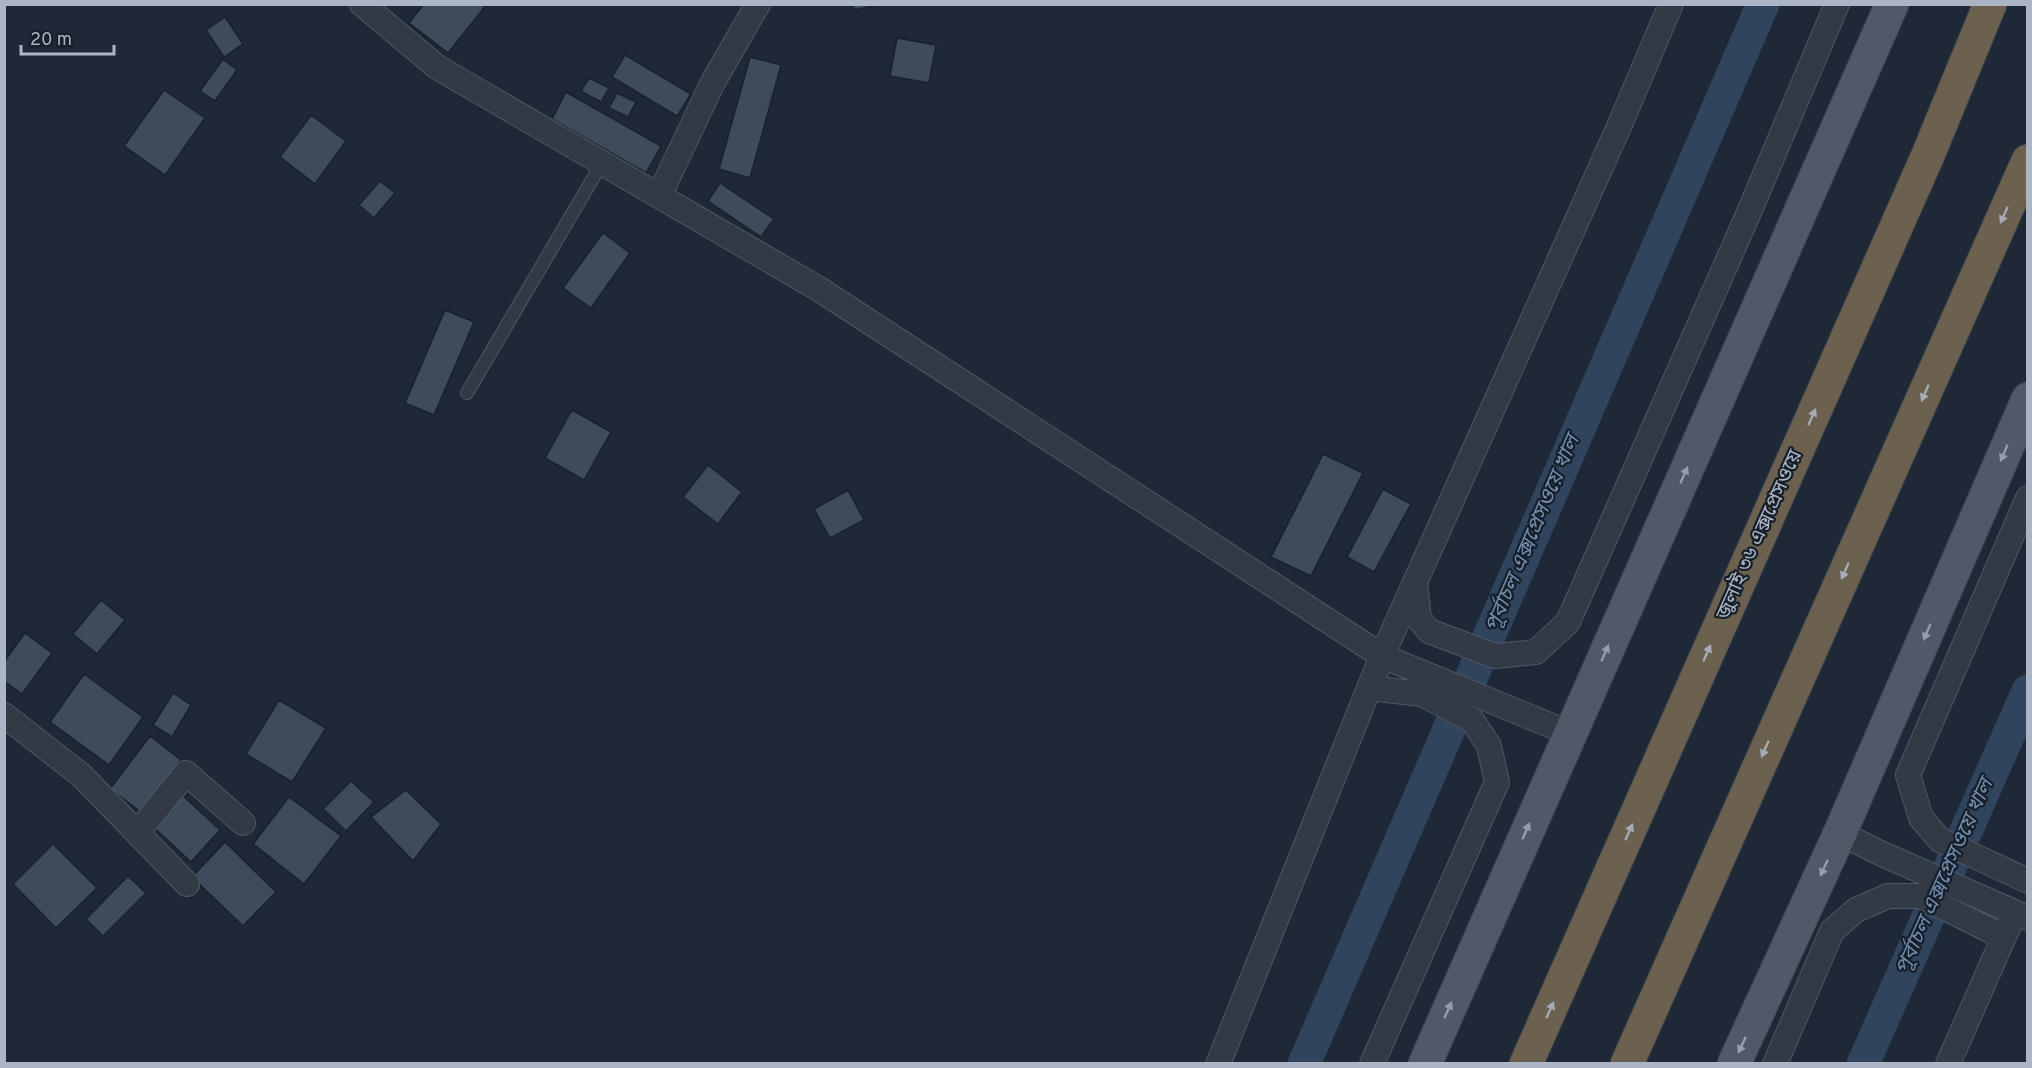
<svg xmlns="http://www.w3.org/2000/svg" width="2032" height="1068" font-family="Overpass,'Noto Sans Bengali',sans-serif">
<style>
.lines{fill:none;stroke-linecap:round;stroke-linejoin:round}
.canal{stroke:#30445d;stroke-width:33}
.building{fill:#3f4b5b;stroke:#19212c;stroke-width:1.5}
.lane-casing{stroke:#4f5865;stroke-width:14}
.street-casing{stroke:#4f5865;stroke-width:26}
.primary-casing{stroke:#3b4350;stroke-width:35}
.highway-casing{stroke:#39424d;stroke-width:35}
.lane{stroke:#323a46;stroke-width:12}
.street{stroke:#323a46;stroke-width:24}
.primary{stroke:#4f5967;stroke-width:33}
.highway{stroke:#6c604e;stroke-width:33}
.oneway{fill:#a5acb8}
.oneway2{fill:#949ead}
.labels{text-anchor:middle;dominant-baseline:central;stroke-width:4.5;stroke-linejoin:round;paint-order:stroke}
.street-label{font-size:20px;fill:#abb5c4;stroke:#171f2a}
.water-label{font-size:21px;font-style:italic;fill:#728cad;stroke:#171f2a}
</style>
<rect width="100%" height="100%" fill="#1e2836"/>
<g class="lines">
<path class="canal" d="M1304 1064 1763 4
M1863 1064 2028 691"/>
</g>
<path class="building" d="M424 4H487L448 53 409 23Z
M853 4H883L854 10Z
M225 17 243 44 224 57 206 30Z
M897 38 936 45 929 83 890 76Z
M625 55 691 94 677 116 612 77Z
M750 57 781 65 750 178 719 169Z
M223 59 237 70 215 101 200 91Z
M589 78 609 88 601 102 581 91Z
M164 90 205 118 165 175 124 146Z
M566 92 661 146 646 173 552 119Z
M617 93 636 102 628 117 609 108Z
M311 115 346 141 315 184 280 157Z
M380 181 395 193 374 218 359 205Z
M720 183 774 219 761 237 708 201Z
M603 233 630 253 591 308 563 288Z
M445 310 474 322 434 415 405 403Z
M572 410 611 432 584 480 545 458Z
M1323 454 1363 473 1311 576 1271 557Z
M708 465 742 492 718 524 683 497Z
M1383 489 1411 504 1374 572 1347 557Z
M848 490 864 520 830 538 814 509Z
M101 600 125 620 97 654 73 634Z
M25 633 52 653 22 694 4 681V662Z
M84 674 143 717 109 765 50 722Z
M173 693 191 705 172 737 153 725Z
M279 700 326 728 292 782 246 754Z
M150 736 181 760 141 812 110 789Z
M351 781 374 802 346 831 323 809Z
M406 790 441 824 413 861 371 817Z
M180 793 220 830 191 862 151 825Z
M289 797 341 836 304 884 253 844Z
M225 842 276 892 243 926 192 877Z
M53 844 97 888 56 928 13 884Z
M128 876 146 893 103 936 86 919Z"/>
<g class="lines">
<defs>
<path id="lane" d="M467 393 602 163"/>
<path id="street" d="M362 4 437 67 819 289 1382 656 1569 733
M659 196 713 82 758 4
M2028 498 1908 775 1921 818 1940 840 2028 881
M1415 582 1419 619 1429 631 1495 656 1536 652 1568 622 1747 217 1837 4
M1369 688 1422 694 1472 720 1489 746 1497 782 1372 1064
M4 715 81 775 187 884
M137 833 186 773 243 823
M1840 833 1880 853 2028 918
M1218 1064 1382 656 1621 122 1671 4
M1775 1064 1832 931 1856 910 1888 896H1921L2003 937
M1948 1064 2010 923"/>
<path id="primary" d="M1425 1064 1892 4
M1734 1064 1840 833 2028 399"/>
<path id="highway" d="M1526 1064 1928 155 1990 4
M1627 1064 2028 161"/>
</defs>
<use href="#lane" class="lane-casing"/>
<use href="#street" class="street-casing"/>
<use href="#primary" class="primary-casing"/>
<use href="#highway" class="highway-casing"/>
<use href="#lane" class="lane"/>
<use href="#street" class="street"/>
<use href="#primary" class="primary"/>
<use href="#highway" class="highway"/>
</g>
<defs><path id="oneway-solid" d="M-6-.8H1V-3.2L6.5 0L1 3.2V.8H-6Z" transform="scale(1.5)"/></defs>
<g class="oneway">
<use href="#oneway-solid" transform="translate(2004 215) rotate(114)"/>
<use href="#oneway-solid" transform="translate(1925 393) rotate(114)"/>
<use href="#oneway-solid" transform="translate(1812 417) rotate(-66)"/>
<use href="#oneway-solid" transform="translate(1845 571) rotate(114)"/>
<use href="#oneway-solid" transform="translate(1707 653) rotate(-66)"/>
<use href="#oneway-solid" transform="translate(1765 749) rotate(114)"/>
<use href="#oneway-solid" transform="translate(1629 832) rotate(-66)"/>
<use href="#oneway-solid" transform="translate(1550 1010) rotate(-66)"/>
</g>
<g class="oneway2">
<use href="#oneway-solid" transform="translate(2004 453) rotate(113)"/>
<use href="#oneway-solid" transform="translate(1684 475) rotate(-66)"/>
<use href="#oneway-solid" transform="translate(1927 632) rotate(113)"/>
<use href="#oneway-solid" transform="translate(1605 653) rotate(-66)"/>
<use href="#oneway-solid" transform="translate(1526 831) rotate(-66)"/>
<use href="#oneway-solid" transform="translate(1824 868) rotate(115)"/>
<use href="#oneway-solid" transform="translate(1448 1010) rotate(-66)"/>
<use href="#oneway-solid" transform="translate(1742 1045) rotate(115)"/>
</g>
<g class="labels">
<g class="street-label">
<text transform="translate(1760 535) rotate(-66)">জুলাই ৩৬ এক্সপ্রেসওয়ে</text>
</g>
<g class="water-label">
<text transform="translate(1533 534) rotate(-67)">পূর্বাচল এক্সপ্রেসওয়ে খাল</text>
<text transform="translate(1945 877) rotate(-66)">পূর্বাচল এক্সপ্রেসওয়ে খাল</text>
</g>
</g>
<rect width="2032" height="1068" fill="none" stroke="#abb5c4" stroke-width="12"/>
<path d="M21 45v9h93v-9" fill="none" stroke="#abb5c4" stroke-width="3"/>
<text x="30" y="45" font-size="18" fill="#abb5c4" stroke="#171f2a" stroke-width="4.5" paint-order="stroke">20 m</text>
</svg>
